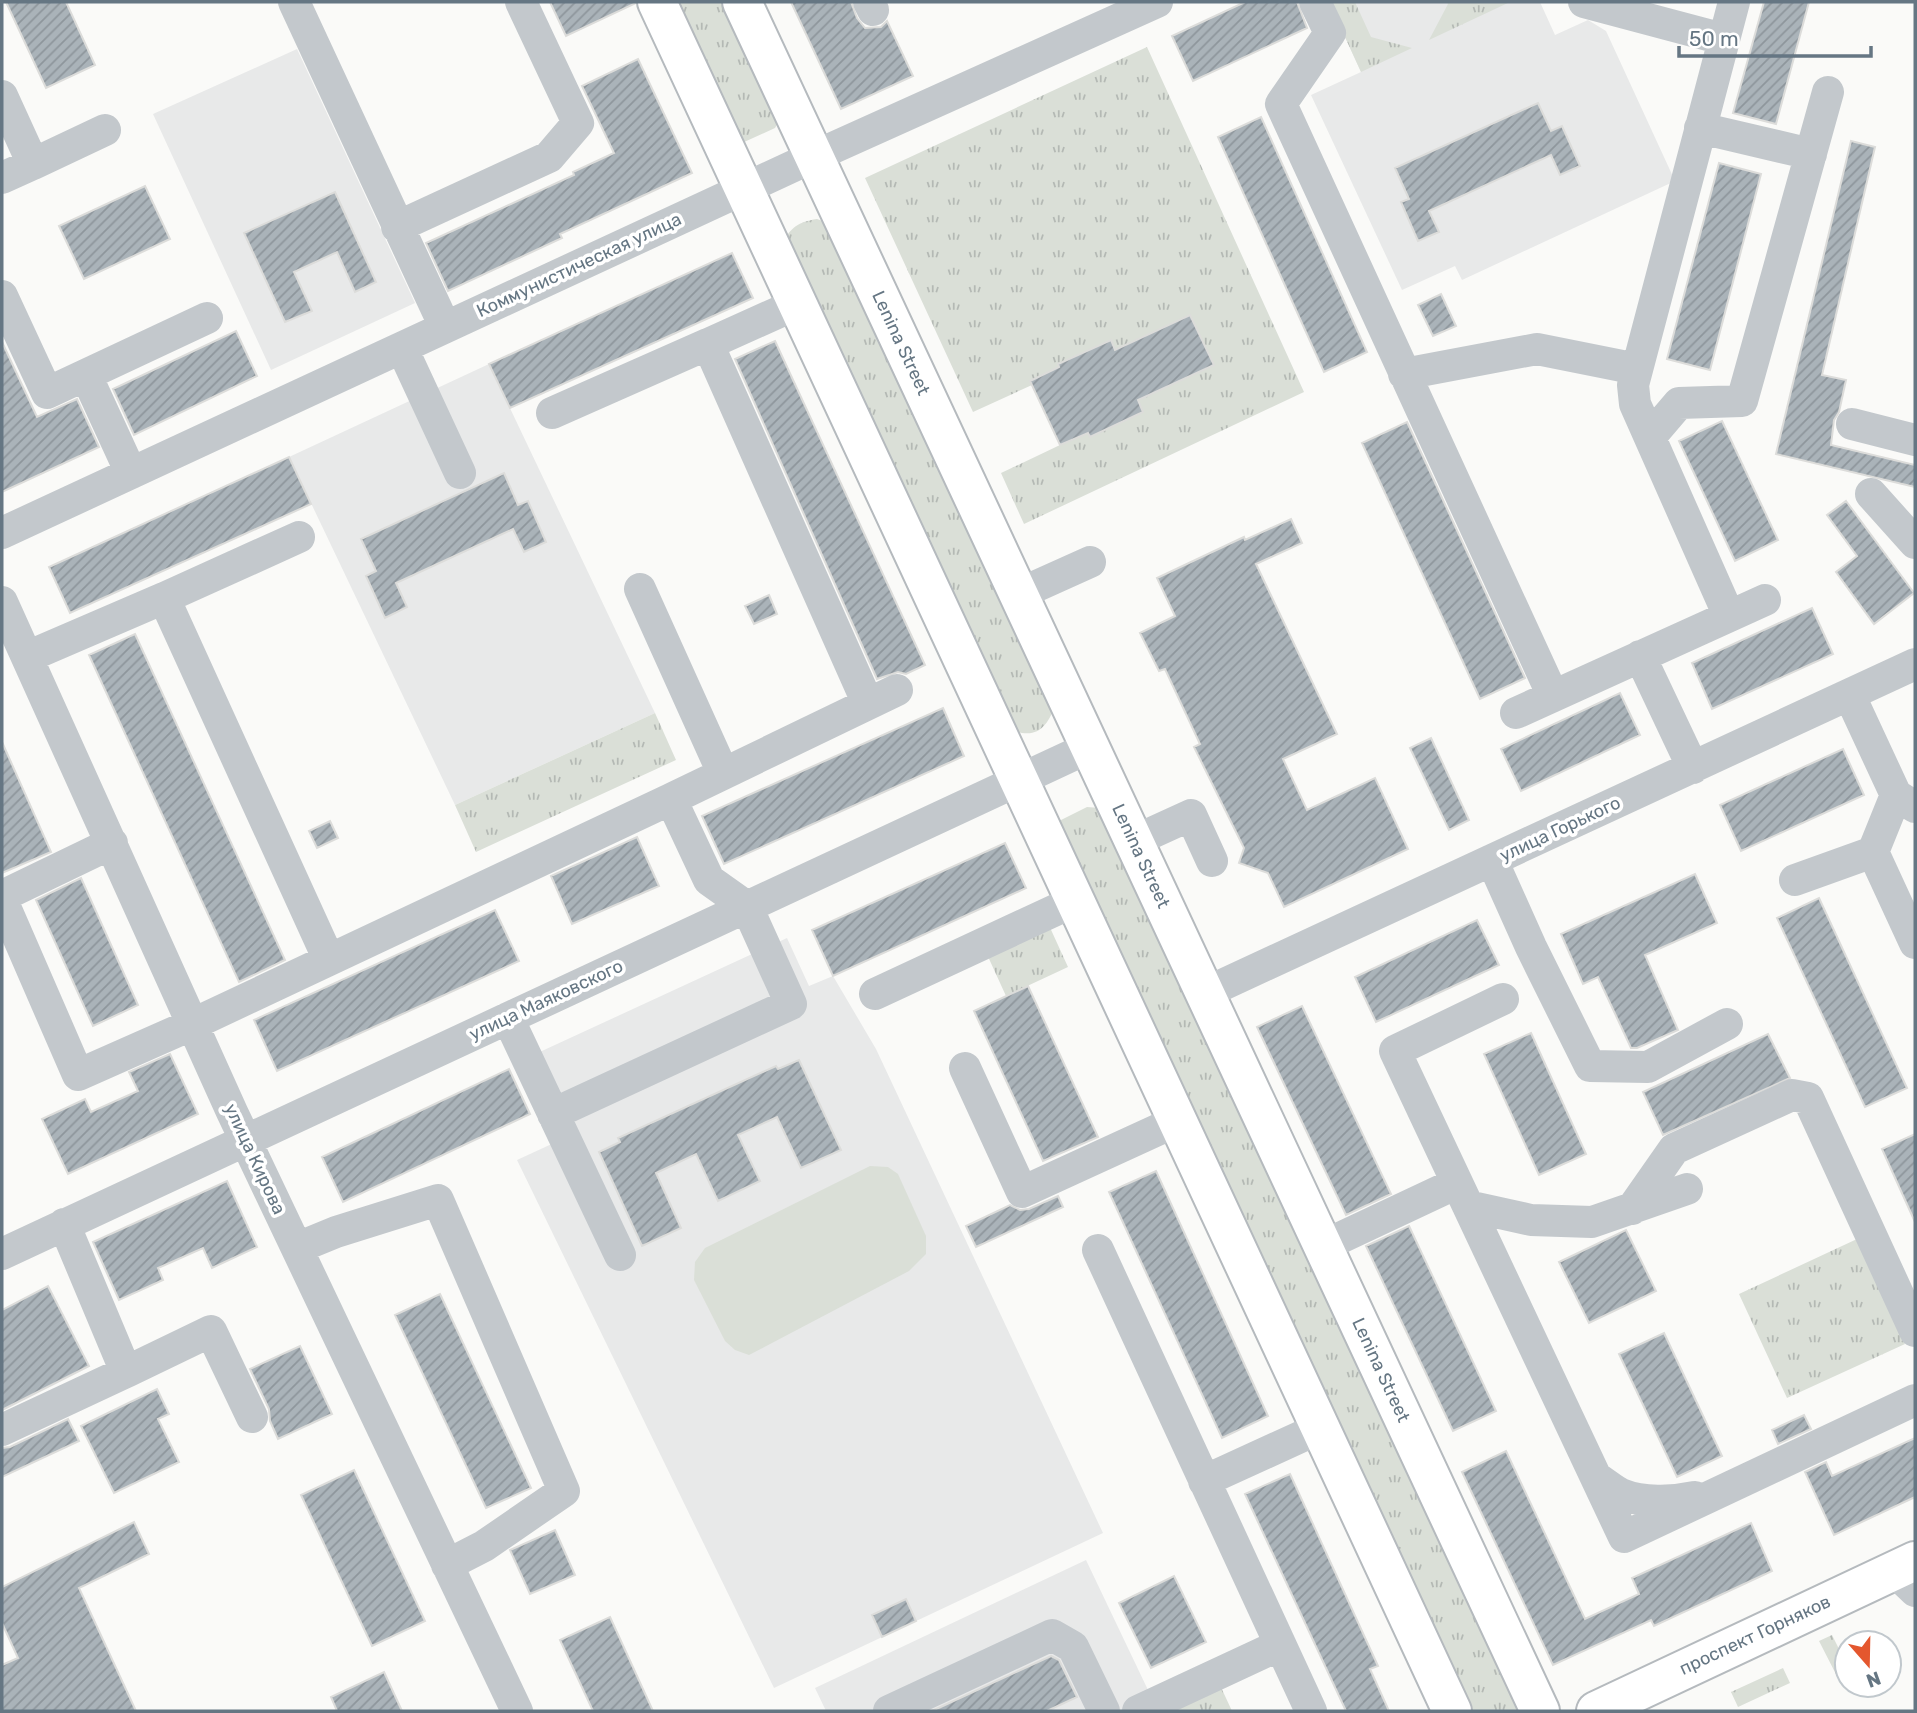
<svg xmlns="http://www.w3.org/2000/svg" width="1917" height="1713" font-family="Rubik,sans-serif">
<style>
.built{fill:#e8e9e9}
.grass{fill:url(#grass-tufts)}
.pitch{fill:#dadfd7}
.building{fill:url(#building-hatch);stroke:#dcdcda;stroke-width:2}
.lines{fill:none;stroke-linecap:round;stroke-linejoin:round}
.major-casing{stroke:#b5babe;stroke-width:42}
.minor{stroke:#c3c8cc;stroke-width:32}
.major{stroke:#fff;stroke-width:38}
.labels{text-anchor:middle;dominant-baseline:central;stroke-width:7;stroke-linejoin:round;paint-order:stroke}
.street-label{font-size:18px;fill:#657683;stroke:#fff}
</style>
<defs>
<pattern id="grass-tufts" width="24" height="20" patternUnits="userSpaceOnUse" patternTransform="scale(1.75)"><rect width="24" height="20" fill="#dadfd7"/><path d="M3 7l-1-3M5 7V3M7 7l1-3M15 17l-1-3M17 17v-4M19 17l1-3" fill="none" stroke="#b4b9b4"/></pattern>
<pattern id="building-hatch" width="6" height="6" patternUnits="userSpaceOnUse" patternTransform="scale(1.75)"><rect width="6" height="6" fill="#aab3b9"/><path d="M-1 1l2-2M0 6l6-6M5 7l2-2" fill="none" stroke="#8e969c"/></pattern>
</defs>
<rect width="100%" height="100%" fill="#fafaf8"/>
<path class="built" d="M1329 2H1540L1555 35 1588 20 1606 31 1675 181 1462 280 1455 266 1402 290 1311 95 1361 72Z
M297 49 415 303 271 370 153 114Z
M489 364 655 713 455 805 289 457Z
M787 938 809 986 833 976 876 1049 1103 1533 774 1688 517 1160 556 1142 518 1062Z
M1086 1560 1158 1711H826L815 1688Z"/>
<path class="grass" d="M672 2H725L779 121 775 128 742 143Z
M1329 2H1355L1371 37 1412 48 1361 72Z
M1447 2H1510L1429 40 1448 4Z
M1147 47 1304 392 1024 524 1001 473 1060 445 1032 385 973 412 865 178Z
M817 219 831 224 1056 702C1048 729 1034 742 1007 727L782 244C791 227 798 222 817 219Z
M655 713 676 760 476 852 455 805Z
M1087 807 1100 808 1521 1711H1459L1059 821Z
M1047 921 1068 967 1006 996 985 950Z
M1857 1239 1905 1344 1787 1398 1739 1294Z
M1832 1635 1847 1665V1683L1842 1686 1819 1641Z
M1783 1668 1790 1683 1738 1707 1731 1692Z
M1219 1683 1232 1711H1159Z"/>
<path class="pitch" d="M870 1166 888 1167 898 1174 926 1236V1254L909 1271 749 1355 735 1350 725 1341 694 1280 695 1262 705 1248Z"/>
<path class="building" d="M6 2H66L95 65 46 88Z
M550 2H635L636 3 566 36Z
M791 2H851L857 18 865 28 881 27 887 21 913 76 841 109Z
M1245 2H1297L1307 28 1193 81 1172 36Z
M1764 2H1809L1776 124 1733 113Z
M638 59 692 173 560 234 562 238 448 291 426 243 574 175 573 172 614 153 582 86Z
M1538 103 1551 131 1562 126 1580 166 1560 175 1551 155 1429 211 1439 232 1418 241 1401 202 1409 199 1395 168Z
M1261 117 1367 352 1324 372 1218 137Z
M1851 141 1875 147 1822 375 1846 380 1839 412 1834 420 1831 445 1915 465V487L1776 454Z
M1719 163 1761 174 1710 370 1667 359Z
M145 186 170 239 84 279 59 226Z
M335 192 376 282 355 292 337 252 294 272 312 311 285 322 244 233Z
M732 253 753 298 510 408 489 364Z
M1441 294 1456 326 1433 336 1418 305Z
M1190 315 1214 365 1138 400 1143 412 1090 437 1088 433 1060 445 1030 381 1059 367 1058 364 1111 340 1115 350Z
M236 331 257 376 134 435 113 389Z
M775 341 925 665 906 674 898 672 877 679 735 359Z
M2 342 37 417 77 399 99 447 2 492Z
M1722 421 1778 540 1735 561 1679 441Z
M1407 422 1525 678 1480 699 1362 443Z
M289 457 311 504 70 613 49 567Z
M504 473 518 505 528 501 546 542 524 552 513 529 396 583 407 607 385 618 366 576 376 571 361 539Z
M1846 501 1914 593 1874 624 1836 572 1857 556 1827 515Z
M1291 519 1302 543 1256 564 1337 734 1283 759 1307 810 1375 778 1408 849 1284 907 1268 873 1239 863 1244 848 1194 747 1200 744 1165 669 1159 671 1140 633 1175 616 1157 578 1244 537 1245 540Z
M769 595 777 614 754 624 745 606Z
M1812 608 1833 654 1712 709 1692 663Z
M135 634 285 960 239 982 89 655Z
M1620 693 1640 735 1521 791 1501 749Z
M943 708 964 756 724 864 702 816Z
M1431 738 1469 820 1449 830 1410 748Z
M2 742 51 852 2 873Z
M1843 749 1864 795 1741 851 1720 805Z
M330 821 338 838 317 848 309 831Z
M637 837 659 886 572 924 551 876Z
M1005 843 1026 888 833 976 812 930Z
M1695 874 1717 923 1645 955 1678 1030 1637 1048H1631L1598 977 1583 984 1561 934Z
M81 878 138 1005 93 1026 36 900Z
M1819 898 1907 1088 1865 1107 1777 918Z
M495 910 519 961 277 1071 254 1020Z
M1477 920 1499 965 1376 1022 1355 977Z
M1028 986 1098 1137 1043 1161 974 1011Z
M1302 1006 1391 1194 1346 1215 1257 1027Z
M1531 1033 1586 1154 1539 1175 1484 1054Z
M1768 1034 1790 1078 1663 1135 1643 1092Z
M170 1054 198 1114 68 1174 42 1119 85 1099 91 1112 138 1091 129 1072Z
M799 1060 841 1150 801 1168 777 1117 738 1135 760 1181 718 1201 696 1154 656 1173 681 1228 642 1246 599 1152 620 1142 618 1138 776 1066 778 1069Z
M509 1069 530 1114 343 1202 322 1157Z
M1915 1134V1222L1882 1149Z
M1156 1171 1268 1416 1222 1438 1109 1192Z
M227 1181 257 1247 212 1268 203 1248 158 1268 163 1280 119 1300 93 1242Z
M1058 1196 1063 1207 976 1247 966 1226 1010 1205 1020 1210 1029 1209Z
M1409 1226 1496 1411 1453 1431 1366 1246Z
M1626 1230 1656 1291 1589 1323 1559 1262Z
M48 1286 89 1366 2 1410V1310Z
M440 1294 531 1488 486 1508 395 1315Z
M1664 1333 1722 1456 1677 1477 1619 1354Z
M300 1346 332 1414 278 1439 270 1421 269 1409 250 1369Z
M157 1389 169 1414 158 1419 179 1462 114 1493 81 1426Z
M1804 1415 1811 1429 1778 1444 1772 1430Z
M68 1419 79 1441 2 1477V1448L10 1447Z
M1915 1438V1497L1834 1535 1805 1472 1826 1462 1832 1476Z
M1506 1451 1585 1619 1639 1594 1632 1578 1751 1523 1772 1571 1654 1626 1651 1620 1553 1665 1462 1472Z
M354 1470 425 1621 372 1646 301 1495Z
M1290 1474 1378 1666 1370 1669 1389 1711H1346L1245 1494Z
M134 1522 149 1554 79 1588 136 1711H2V1665L18 1658 2 1623V1587Z
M555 1530 575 1575 530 1594 510 1550Z
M1174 1576 1206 1642 1151 1668 1119 1603Z
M906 1599 916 1621 882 1637 872 1615Z
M610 1617 653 1711H593L560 1640Z
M1051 1656 1059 1660 1077 1697 1047 1711H932Z
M384 1672 402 1711H337L331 1697Z"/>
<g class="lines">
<defs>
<path id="major" d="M657 2 1452 1711
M742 2 1540 1711
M1596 1711 1915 1561"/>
</defs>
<use href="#major" class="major-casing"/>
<path class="minor" d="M294 2 445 327
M869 2 873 10
M1315 2 1330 33 1281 104 1553 696
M1584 2 1723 39
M2 96 33 164 2 178
M1700 128 1811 154
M33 164 105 130
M397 227 549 157 578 123 521 2
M2 296 47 393 207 318
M797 304 708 344 868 704
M402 348 460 473
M1404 374 1537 349 1637 369
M86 375 131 473
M552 413 708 344
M1852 424 1915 440
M1650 437 1679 403 1742 401 1828 92
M1871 494 1915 543
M2 533 815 156 1157 2
M299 537 164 598 329 960
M640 589 723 773
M1019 594 1090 562
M2 602 232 1112 517 1711
M1729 616 1635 404 1633 385 1734 2
M1640 656 1693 768
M27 657 164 598
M1850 696 1896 795 1915 807
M1516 713 1765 600
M1896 795 1873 852 1915 943
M1134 841 1191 815 1212 861
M1492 860 1531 947 1590 1066 1648 1067 1727 1024
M1795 880 1873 852
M2 896 112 843
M2 900 78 1075 193 1024 671 799
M1205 993 1915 664
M875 994 1075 901
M1503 999 1395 1051 1624 1537 1915 1400
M508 1018 620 1255
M965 1068 1022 1192 1177 1121
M553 1114 791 1004 747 907 709 880 671 799 897 690
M1468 1206 1531 1220 1592 1222 1687 1189
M1632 1209 1674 1149 1792 1095 1808 1098 1915 1331
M1323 1246 1457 1183
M297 1248 336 1232 438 1200 564 1491 484 1546 447 1565
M1098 1250 1311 1711
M2 1254 1090 747
M126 1372 211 1331 252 1417
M2 1430 126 1372 64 1224
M1597 1478C1605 1483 1613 1490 1621 1494 1643 1503 1672 1502 1695 1497
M1204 1481 1320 1428
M1894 1571 1915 1591
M889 1711 1052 1635 1073 1647 1104 1711
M1138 1711 1280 1645"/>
<use href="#major" class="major"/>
</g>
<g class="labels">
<g class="street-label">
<text transform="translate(579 265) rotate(-25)">Коммунистическая улица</text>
<text transform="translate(901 343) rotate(65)">Lenina Street</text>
<text transform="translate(1560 829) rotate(-25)">улица Горького</text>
<text transform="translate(1141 856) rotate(65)">Lenina Street</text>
<text transform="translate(546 1000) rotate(-25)">улица Маяковского</text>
<text transform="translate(255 1159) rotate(65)">улица Кирова</text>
<text transform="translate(1381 1370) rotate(65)">Lenina Street</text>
<text transform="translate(1755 1635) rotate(-25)">проспект Горняков</text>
</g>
</g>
<rect width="1917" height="1713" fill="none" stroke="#657683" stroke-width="7"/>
<g transform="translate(1868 1664) rotate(160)"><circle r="33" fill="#ffffff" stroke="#c1c8cd" stroke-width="2"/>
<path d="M0-5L12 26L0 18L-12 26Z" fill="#e4572e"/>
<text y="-10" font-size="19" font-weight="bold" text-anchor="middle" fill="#657683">N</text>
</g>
<path d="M1679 46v10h192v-10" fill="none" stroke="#657683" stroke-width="3.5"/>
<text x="1689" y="46" font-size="21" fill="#657683" stroke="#ffffff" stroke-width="5" paint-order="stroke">50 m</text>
</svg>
